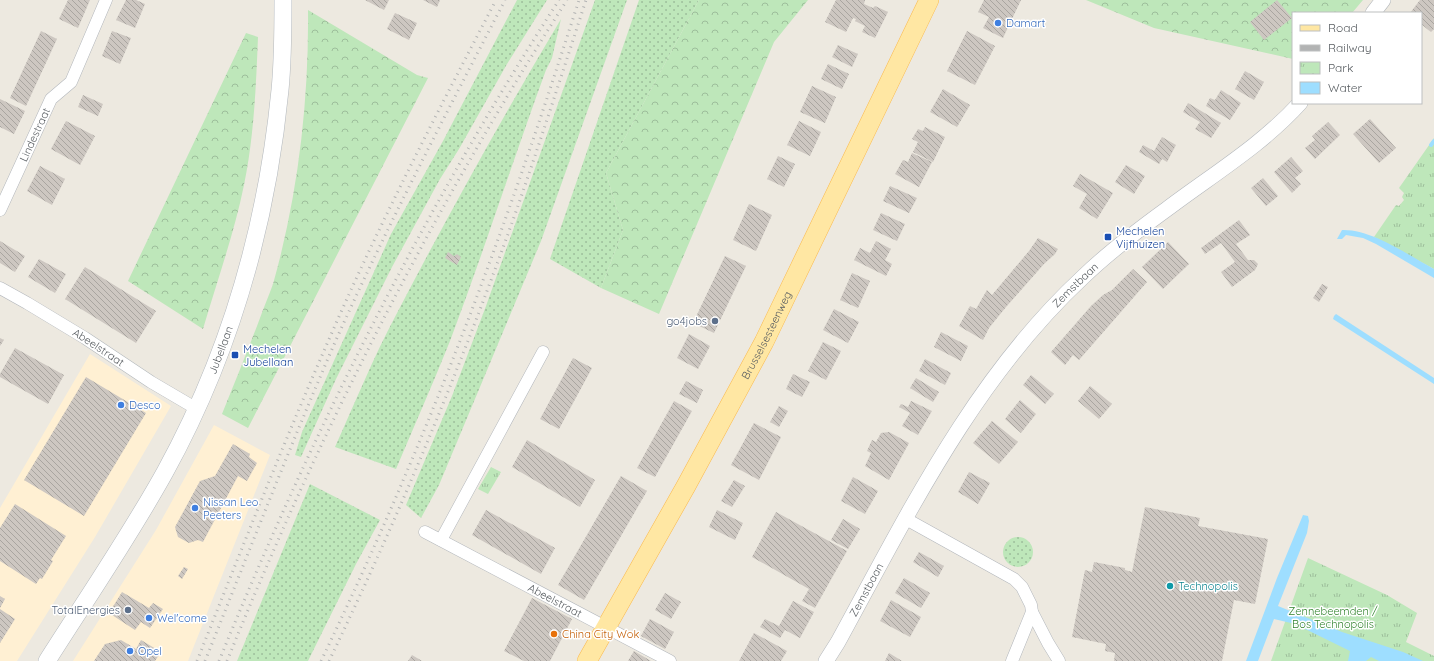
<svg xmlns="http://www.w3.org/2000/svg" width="1434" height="661" font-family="Quicksand,sans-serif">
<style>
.commercial{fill:#fff0d3}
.grass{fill:url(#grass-dots)}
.forest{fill:url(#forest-crowns)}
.park{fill:url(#park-tufts)}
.water{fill:#9edeff}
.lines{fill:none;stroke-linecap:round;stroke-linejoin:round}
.stream{stroke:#9edeff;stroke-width:4}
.building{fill:url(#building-back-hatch)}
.minor-casing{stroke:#b3b7bc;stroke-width:13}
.tertiary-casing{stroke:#b3b7bc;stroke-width:16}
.secondary-casing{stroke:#b4b9be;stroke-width:18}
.primary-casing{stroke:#fbb94b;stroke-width:20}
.minor{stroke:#fff;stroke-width:12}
.tertiary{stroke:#fff;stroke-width:15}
.secondary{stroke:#fff;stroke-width:17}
.primary{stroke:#ffe7a3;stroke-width:19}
.rail{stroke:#b2b3b3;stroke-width:3;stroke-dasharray:1 5;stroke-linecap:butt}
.shop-dot{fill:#3f7fe0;stroke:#fff;stroke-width:1.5}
.transit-dot{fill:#1a4fb4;stroke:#fff;stroke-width:1.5}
.service-dot{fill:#5c6f8a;stroke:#fff;stroke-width:1.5}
.culture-dot{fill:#0f9aa8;stroke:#fff;stroke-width:1.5}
.food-dot{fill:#e8710a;stroke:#fff;stroke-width:1.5}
.labels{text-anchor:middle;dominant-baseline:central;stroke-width:3;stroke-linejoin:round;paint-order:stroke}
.shop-label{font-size:11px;fill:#366cbe;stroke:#fff;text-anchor:start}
.street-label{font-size:11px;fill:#595e62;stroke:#fff}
.transit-label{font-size:11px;fill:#164399;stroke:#fff;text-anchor:start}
.service-label{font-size:11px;fill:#4e5e75;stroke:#fff;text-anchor:end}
.culture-label{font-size:11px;fill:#0d838f;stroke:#fff;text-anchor:start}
.park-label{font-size:11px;fill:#32842e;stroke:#fff}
.food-label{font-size:11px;fill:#c56008;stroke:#fff;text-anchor:start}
</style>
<defs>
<pattern id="grass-dots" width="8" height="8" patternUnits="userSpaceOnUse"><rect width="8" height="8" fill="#bee7ba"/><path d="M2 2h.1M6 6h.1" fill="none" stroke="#9dbe9b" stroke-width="1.8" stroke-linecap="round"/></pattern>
<pattern id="forest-crowns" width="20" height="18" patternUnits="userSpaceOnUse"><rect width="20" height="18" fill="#bee7ba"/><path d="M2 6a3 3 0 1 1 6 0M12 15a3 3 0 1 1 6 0" fill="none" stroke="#9dbe9b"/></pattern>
<pattern id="park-tufts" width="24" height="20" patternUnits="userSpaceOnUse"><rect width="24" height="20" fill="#bee7ba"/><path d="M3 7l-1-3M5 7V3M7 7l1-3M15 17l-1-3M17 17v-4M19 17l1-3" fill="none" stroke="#9dbe9b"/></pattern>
<pattern id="building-back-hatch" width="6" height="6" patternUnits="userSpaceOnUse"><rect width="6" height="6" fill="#cdc7c1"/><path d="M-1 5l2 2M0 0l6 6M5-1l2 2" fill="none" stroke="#a9a5a0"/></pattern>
</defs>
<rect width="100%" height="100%" fill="#ede9e0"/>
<path class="commercial" d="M90 354 171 406 95 537 17 661H0V508Z
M214 425 270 455 188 661H73L156 530Z"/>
<path class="grass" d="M517 0H547L507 64 459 149 440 179 392 267 336 379 301 457 295 455 302 432 391 234 443 141Z
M595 0H627L541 241 439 485 421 518 406 505 452 396 486 306Z
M639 0H699L606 173 623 230 601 288 550 259Z
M561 19 552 58 546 70C513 160 484 251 450 341 433 384 414 426 396 469L335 447C355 403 373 358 396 315 448 215 503 116 561 19Z
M310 484 380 520 356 564 308 661H237Z
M1003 552a15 15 0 1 1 30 0a15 15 0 1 1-30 0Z"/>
<path class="forest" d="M699 0H808L774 42 659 314 601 288 623 230 606 173Z
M1086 0H1363L1352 13H1293V59L1154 28Z
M308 10 417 75 428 78 248 428 222 414C235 382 248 350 260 318 264 307 269 295 273 284 298 196 309 101 308 10Z
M246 33 258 37C256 86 254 137 244 185 234 234 217 281 203 329L128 281Z"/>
<path class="park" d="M1434 138V269L1374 237 1396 205 1399 206 1404 200 1402 197 1404 193 1399 188Z
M491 467 501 472 488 494 478 489Z
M1308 558 1387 595 1417 613 1406 642 1434 656V661H1271Z"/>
<path class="water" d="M1342 230C1372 229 1408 255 1434 269V278L1376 244 1363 238 1346 235 1342 239H1337Z
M1336 314 1434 378V384L1333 319 1334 316Z
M1303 515 1308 516 1309 521 1307 533 1278 606 1342 632 1403 652 1423 661H1379L1371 657 1366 661H1348L1350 651 1295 624 1274 619 1258 661H1246L1277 578Z"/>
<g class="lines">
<path class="stream" d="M1431 145 1434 141"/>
</g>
<path class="building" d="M68 0H90L78 28 59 19Z
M126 0H136L145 4 135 28 116 20Z
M365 0H389L384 10Z
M423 0H440L437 7Z
M836 0H865L864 4 873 8 875 6 888 12 875 38 862 32 865 26 855 21 856 19 853 18 846 32 825 22Z
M984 0H1021L1003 38 983 28 989 17 978 12Z
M1277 0 1292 18 1264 40 1250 22Z
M1420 0H1434V29L1431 32 1421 24V13H1410Z
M395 13 417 23 409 40 387 29Z
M41 31 57 39 26 106 10 98Z
M112 31 131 38 120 64 102 56Z
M967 31 995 46 975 85 947 71Z
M838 45 858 54 852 67 832 57Z
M828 64 849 74 842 89 821 79Z
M1245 71 1264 82 1254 100 1235 89Z
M812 86 836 97 825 123 800 112Z
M943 89 970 105 957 127 930 112Z
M1221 90 1241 103 1230 120 1206 106 1210 98 1215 100Z
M83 95 103 104 98 116 78 107Z
M0 99 25 111 14 134 0 127Z
M1188 103 1221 123 1211 138 1195 129 1200 122 1183 112Z
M1370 119 1396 148 1379 163 1353 134Z
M66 121 95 136 80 165 51 149Z
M799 121 821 132 810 156 787 145Z
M1328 122 1340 135 1315 159 1305 148 1315 140 1312 136Z
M925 127 945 137 933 162 913 152 918 142 912 139 918 129 923 131Z
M1162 137 1176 145 1167 162 1162 159 1159 164 1139 152 1143 145 1154 151Z
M912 153 932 162 919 187 895 174 903 160 908 162Z
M778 156 795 164 784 187 767 179Z
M1291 157 1303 171 1295 178 1301 184 1292 193 1274 172Z
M1126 165 1145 176 1134 194 1115 182Z
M40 166 65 179 52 205 27 191Z
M1080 174 1113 193 1097 219 1079 208 1087 194 1073 186Z
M1263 178 1278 196 1266 206 1251 188Z
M890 186 917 198 909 213 883 201Z
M749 204 772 215 756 251 733 240Z
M881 213 905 224 897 241 873 230Z
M1239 220 1250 235 1236 244 1248 260H1254L1258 264 1255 270 1232 287 1221 272 1235 262 1221 243 1205 254 1201 248Z
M1038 238 1058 249 1055 254 1044 264 1006 307 989 328 983 340 959 326 970 306 976 309 987 290 992 295 1029 251Z
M0 241 25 256 15 272 0 263Z
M876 241 891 249 885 260 892 264 886 276 854 260 860 248 870 253Z
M1168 242 1189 264 1163 289 1142 267Z
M448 252 454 256 457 254 461 257 457 265 445 258Z
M725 256 746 266 714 333 693 323Z
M39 259 66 274 55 293 28 277Z
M85 267 156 311 136 343 65 299Z
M1133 269 1147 282 1079 360 1073 355 1065 365 1051 352 1091 306 1103 295 1112 290Z
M852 273 870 281 858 308 840 300Z
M1322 284 1328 287 1319 302 1313 298Z
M834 309 859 322 848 343 823 330Z
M941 332 968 346 961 361 934 347Z
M689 334 710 346 698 369 677 358Z
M0 338 4 340 0 346Z
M823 342 841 351 826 380 808 371Z
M15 348 64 375 48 404 0 377V374Z
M573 358 592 368 559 429 540 419Z
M925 359 951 373 945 385 919 371Z
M793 374 810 382 802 397 786 389Z
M1031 375 1054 394 1045 404 1023 385Z
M86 377 146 413 84 516 24 480Z
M916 378 939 392 933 402 910 388Z
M686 381 703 390 697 403 679 394Z
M1090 386 1112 404 1099 419 1078 401Z
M1020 400 1036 414 1021 433 1005 419Z
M674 401 692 411 655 477 637 468Z
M911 401 932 411 918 435 902 426 910 413 899 407 901 404 908 407Z
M779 406 788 411 779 427 770 422Z
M992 421 1018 442 999 464 973 443Z
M754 423 781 437 759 480 731 465Z
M889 432 909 443 889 480 865 466 871 453 867 451 872 440 876 442 881 433Z
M527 440 595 480 580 507 512 467Z
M233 444 250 454 249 457 257 463 247 481 238 476 203 542 198 540 189 543 178 537 175 527 200 481 215 476Z
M969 472 990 483 978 504 958 492Z
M621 476 647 491 584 600 558 585Z
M853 477 878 491 865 514 841 501Z
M734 480 745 486 732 507 721 501Z
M15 504 66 536 51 560 53 561 42 579 40 578 36 584 0 561V528Z
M1145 507 1200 518 1198 526 1268 539 1255 604 1234 600 1222 661H1114L1115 653 1105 651 1106 644 1072 637 1085 570 1092 572 1094 562 1125 568V570L1132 572Z
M486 510 555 548 541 574 472 535Z
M717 510 743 523 735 540 709 527Z
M776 512 847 551 815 608 802 601 809 589 752 557Z
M843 519 860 529 848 549 831 540Z
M919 552 944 566 938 577 913 562Z
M184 567 188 569 182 579 178 576Z
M904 578 930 593 921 608 895 593Z
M122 592 149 608 153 603 163 609 150 628 141 622 135 630 109 613Z
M665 593 681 602 671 619 655 610Z
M0 596 5 599 0 608Z
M532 598 572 619 550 661H524L504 651Z
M891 600 921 617 910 637 880 621Z
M793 601 814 612 800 638 785 630 780 638 760 627 765 619 779 626Z
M0 609 15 619 0 643Z
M650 619 674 632 665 649 641 636Z
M754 633 787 651 781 661H739Z
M121 640 136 649 141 640 161 652 155 661H94L105 644Z
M634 651 651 661H628Z
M889 653 902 661H885Z
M412 655 422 661H408Z"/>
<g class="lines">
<defs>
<g id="minor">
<path id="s1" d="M0 210 51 99 71 82 106 0"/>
<path id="s2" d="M0 288 27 303 85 338 151 382 197 409"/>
<path d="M906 519 1014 579 1022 587 1031 605 1032 612 1048 643 1059 661"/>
<path id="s3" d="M425 532 670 661"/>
<path d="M441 540 543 352"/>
<path d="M1012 661 1032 612"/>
</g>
<g id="tertiary">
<path d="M1373 13 1383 0"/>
<path id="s4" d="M826 661 838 642C908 514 974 378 1083 277 1109 252 1138 230 1167 209 1212 175 1262 145 1300 103"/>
</g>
<g id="secondary">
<path id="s5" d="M47 661C87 598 129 537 165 472 230 354 267 223 280 90 283 60 283 30 283 0"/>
</g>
<g id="primary">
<path id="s6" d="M587 661 686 486 764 342 929 0"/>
</g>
</defs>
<use href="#minor" class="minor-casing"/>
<use href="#tertiary" class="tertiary-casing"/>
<use href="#secondary" class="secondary-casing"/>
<use href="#primary" class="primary-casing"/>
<use href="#minor" class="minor"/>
<use href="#tertiary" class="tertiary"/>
<use href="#secondary" class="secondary"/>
<use href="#primary" class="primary"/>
<path class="rail" d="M197 661C240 553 283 444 330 337 380 222 438 111 496 0
M205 661C248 554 290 446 336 340 388 224 447 112 505 0
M219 661C313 431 424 209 559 0
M227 661C320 431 433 209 567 0
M321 661C393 512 456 359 511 203 535 136 557 68 579 0
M329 661C401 512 464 359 519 203 542 136 564 68 586 0"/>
</g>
<g class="shop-dot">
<circle cx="998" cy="23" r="4"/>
<circle cx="121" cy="405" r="4"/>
<circle cx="195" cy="508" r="4"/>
<circle cx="149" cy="618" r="4"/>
<circle cx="130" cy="651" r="4"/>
</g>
<g class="transit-dot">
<rect x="1104" y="233" width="8" height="8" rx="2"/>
<rect x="231" y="351" width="8" height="8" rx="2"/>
</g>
<g class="service-dot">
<circle cx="715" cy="321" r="4"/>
<circle cx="128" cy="610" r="4"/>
</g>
<circle class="culture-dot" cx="1170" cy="586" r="4"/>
<circle class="food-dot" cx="554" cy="634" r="4"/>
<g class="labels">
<g class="shop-label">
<text x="1006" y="23">Damart</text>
<text x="129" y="405">Desco</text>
<text x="203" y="502">Nissan Leo<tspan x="203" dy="13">Peeters</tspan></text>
<text x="157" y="618">Wel'come</text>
<text x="138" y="651">Opel</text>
</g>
<g class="street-label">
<text stroke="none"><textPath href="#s1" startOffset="83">Lindestraat</textPath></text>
<text stroke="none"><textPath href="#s4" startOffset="453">Zemstbaan</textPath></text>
<text stroke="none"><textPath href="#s6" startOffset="372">Brusselsesteenweg</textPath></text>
<text stroke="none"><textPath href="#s2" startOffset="115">Abeelstraat</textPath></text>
<text stroke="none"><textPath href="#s5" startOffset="357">Jubellaan</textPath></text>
<text stroke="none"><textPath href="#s4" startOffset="82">Zemstbaan</textPath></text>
<text stroke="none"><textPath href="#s3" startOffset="147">Abeelstraat</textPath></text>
</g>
<g class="transit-label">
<text x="1116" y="231">Mechelen<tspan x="1116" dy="13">Vijfhuizen</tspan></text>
<text x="243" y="349">Mechelen<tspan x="243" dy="13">Jubellaan</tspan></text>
</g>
<g class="service-label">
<text x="707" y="321">go4jobs</text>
<text x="120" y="610">TotalEnergies</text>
</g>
<g class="culture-label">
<text x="1178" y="586">Technopolis</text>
</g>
<g class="park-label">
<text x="1333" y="611">Zennebeemden /<tspan x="1333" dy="13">Bos Technopolis</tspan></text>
</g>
<g class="food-label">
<text x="562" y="634">China City Wok</text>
</g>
</g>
<rect x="1292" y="12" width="130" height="92" fill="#ffffff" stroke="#bdbfc0"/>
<rect x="1300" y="25" width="20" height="6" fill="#ffe7a3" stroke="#bdbfc0"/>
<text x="1328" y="32" font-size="12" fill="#595e62">Road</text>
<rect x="1300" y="45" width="20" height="6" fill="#b2b3b3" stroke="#bdbfc0"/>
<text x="1328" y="52" font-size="12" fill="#595e62">Railway</text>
<rect x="1300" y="62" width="20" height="12" fill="url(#park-tufts)" stroke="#bdbfc0"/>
<text x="1328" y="72" font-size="12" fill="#595e62">Park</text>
<rect x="1300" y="82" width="20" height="12" fill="#9edeff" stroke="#bdbfc0"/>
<text x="1328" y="92" font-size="12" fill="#595e62">Water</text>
</svg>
